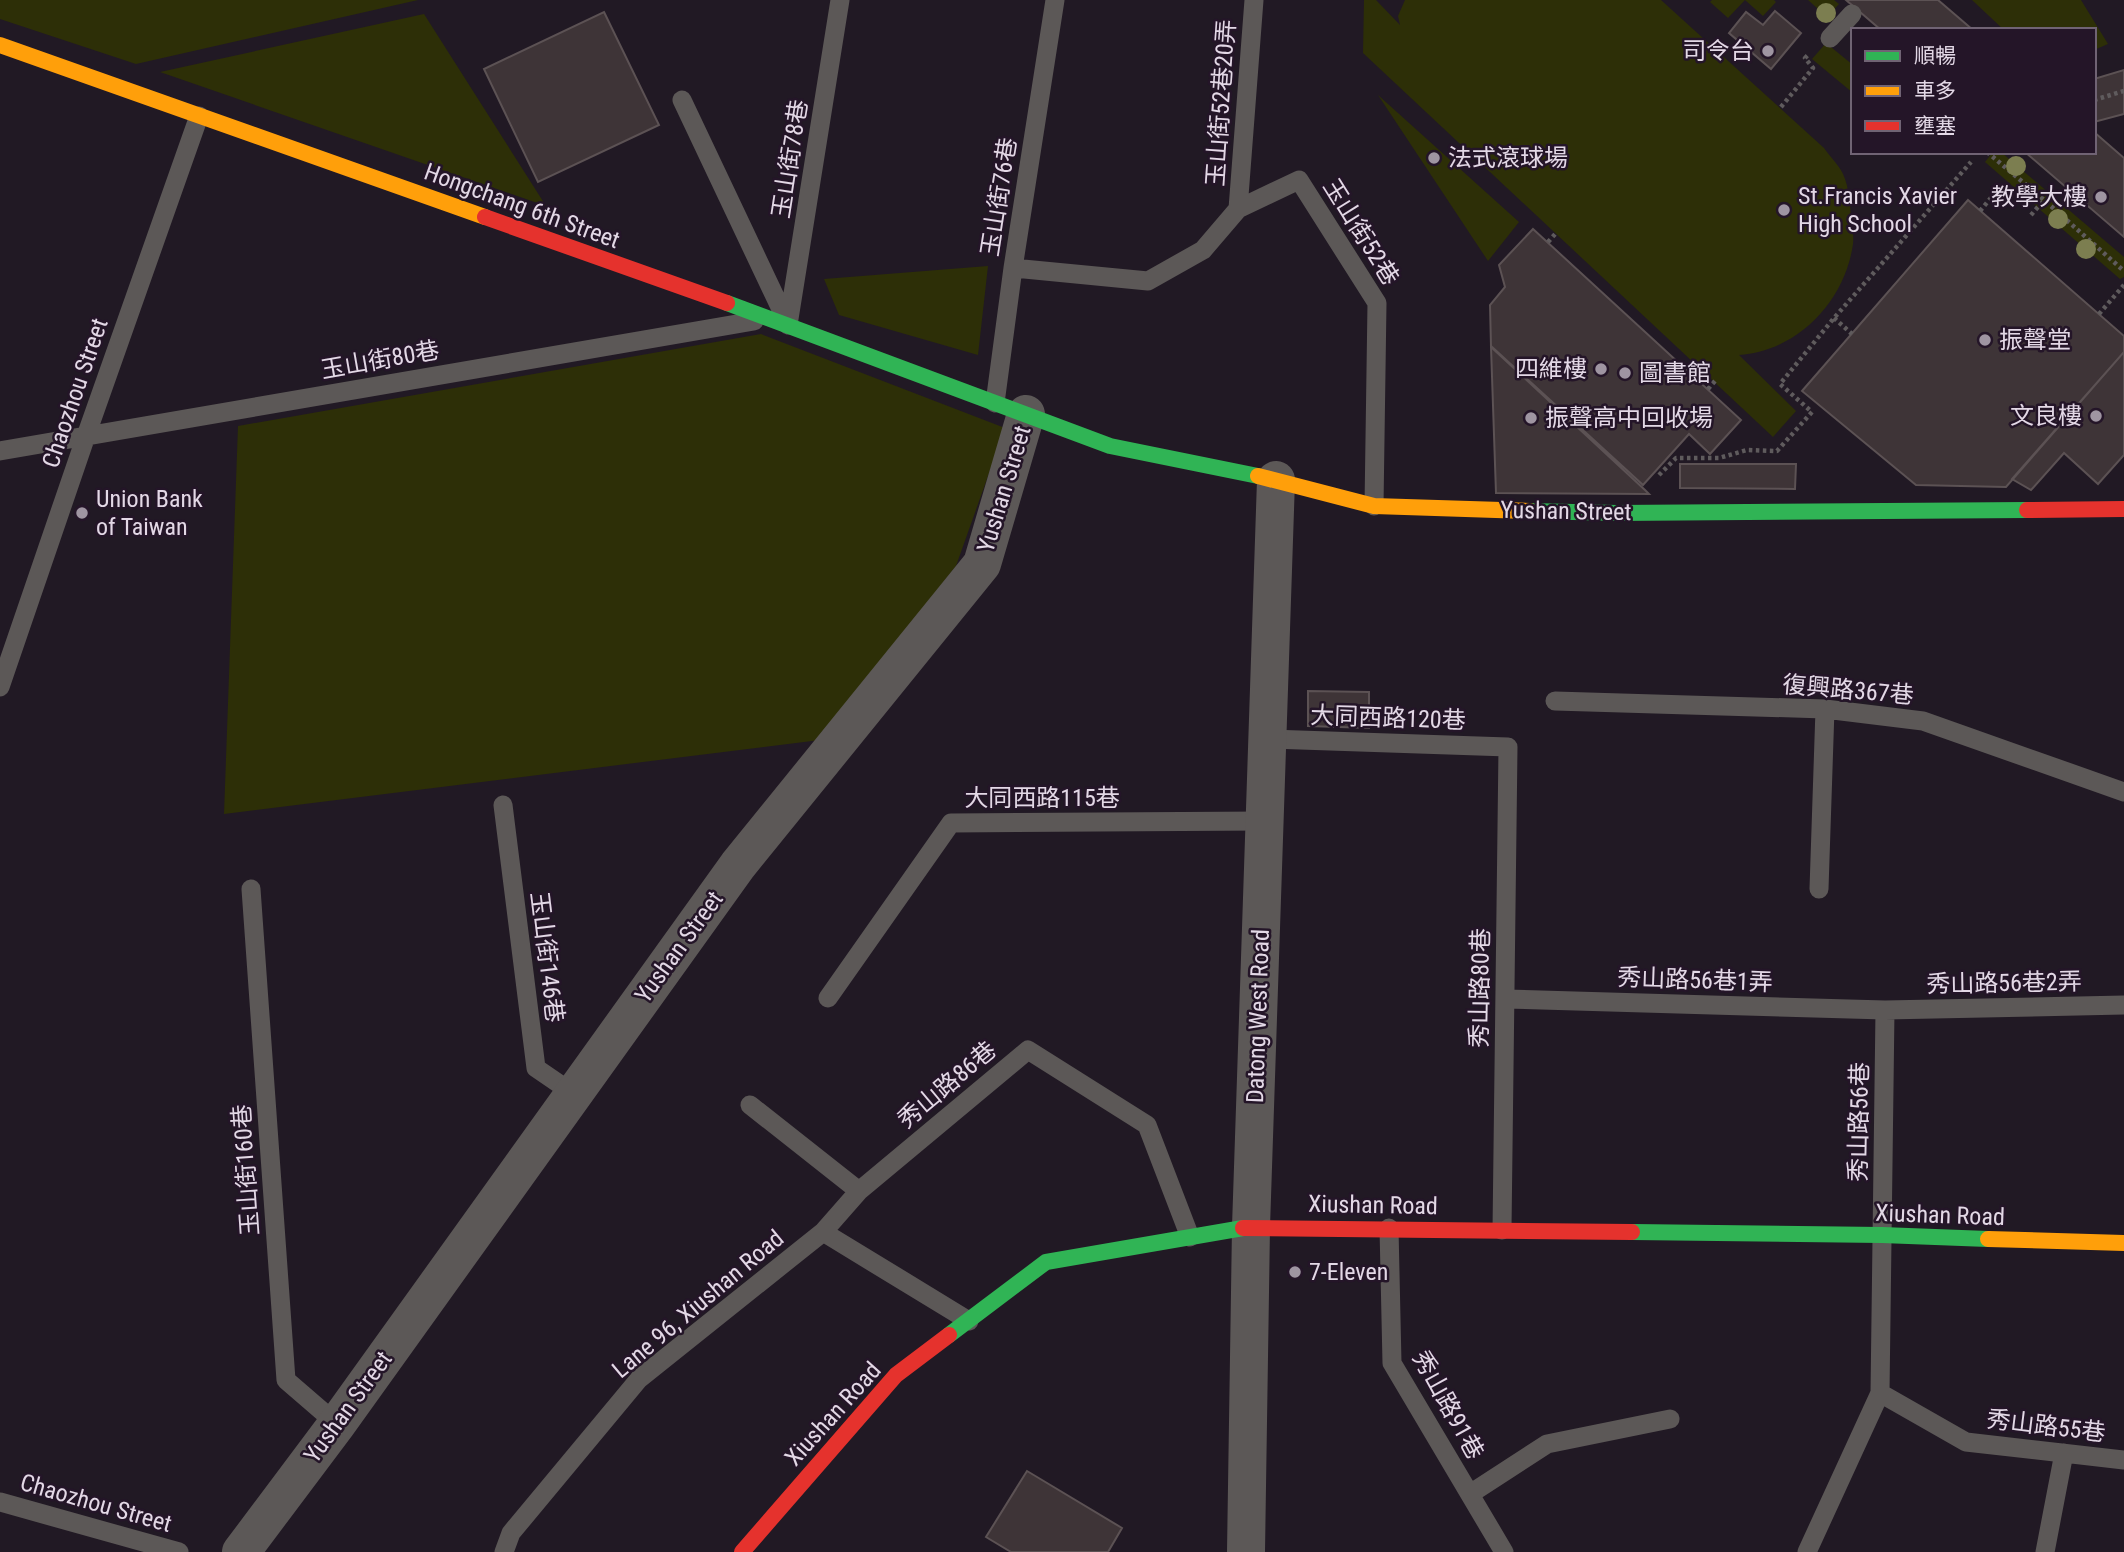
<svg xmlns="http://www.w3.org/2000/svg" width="2124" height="1552" font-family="'Roboto Condensed','Noto Sans TC',sans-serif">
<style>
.green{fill:#2d2f07}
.building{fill:#3e3437;stroke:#5c5254;stroke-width:2}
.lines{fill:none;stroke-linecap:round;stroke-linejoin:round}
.path{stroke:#5f5b5d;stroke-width:4.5;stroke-dasharray:3.5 3.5;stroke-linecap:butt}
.lane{stroke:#5c5857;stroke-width:19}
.street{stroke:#5c5857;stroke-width:38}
.fast{stroke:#30b455;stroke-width:16}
.slow{stroke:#ff9f0a;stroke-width:16}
.jam{stroke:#e5322d;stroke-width:16}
.tree{fill:#7c7e50}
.poi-dot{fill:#9f95a2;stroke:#241528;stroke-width:2.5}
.labels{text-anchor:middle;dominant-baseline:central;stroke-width:5;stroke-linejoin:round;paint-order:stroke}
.poi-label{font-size:24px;fill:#e3d8e6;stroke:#241528;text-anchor:start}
.street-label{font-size:24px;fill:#e3d8e6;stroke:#241528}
</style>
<rect width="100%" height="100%" fill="#211924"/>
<path class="green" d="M0 0H418L136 64 0 19Z
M1364 0H1376L1400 25 1398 16 1405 0H1661L1824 148C1830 157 1839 165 1843 174 1849 187 1850 203 1851 217 1852 225 1854 235 1853 244 1845 301 1798 351 1739 355L1796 411 1773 437 1363 53Z
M1712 0H1774L1776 2 1763 16 1745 0 1728 18 1710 2Z
M1808 0H1834L1839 4 1827 17Z
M1972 0H2081L2108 44 2094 50V30H2004Z
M424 14 546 206 160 72Z
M1826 43 1853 65V93L1812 59Z
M1378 95 1519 222 1488 261Z
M1993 152H2001L2124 257V277L2120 279 1985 162Z
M988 266 978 355 839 315 824 279Z
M761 334 1005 428 956 566 820 740 224 814 238 426Z"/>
<path class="building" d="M1846 0H1938L1973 30H1881Z
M1775 11 1801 33 1771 69 1729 33 1746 12 1763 25Z
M604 12 659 125 538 182 484 69Z
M2124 70V114L2094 122V79Z
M2094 132 2124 158V237L2025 152H2094Z
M1968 200 2124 336V352L2006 487 1916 485 1802 391Z
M1533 229 1741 420 1710 454 1689 434 1643 485 1491 346 1490 305 1505 287 1499 265Z
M1491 347 1645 490 1649 494 1496 493Z
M2124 352V455L2098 484 2064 453 2031 490 2012 479Z
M1680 464H1796L1795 489 1680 488Z
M1308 691 1369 692V728L1308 726Z
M1027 1471 1122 1528 1108 1552H1011L986 1537Z"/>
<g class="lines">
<path class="path" d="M2094 100 2124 91
M1781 107 1813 68 1805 58 1809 54
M1987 152 2044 200 2124 271
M1980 211 2000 187
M2031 215 2044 200
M1548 242 1556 233
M2099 314 2124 285
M1834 318 1852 334
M1708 389 1715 381
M1659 475 1676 458H1719L1747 450 1777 451 1812 412 1780 384 1834 318 1971 162"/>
<path class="lane" d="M1830 38 1852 14
M682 100 788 324
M1238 209 1254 0
M1013 268 1148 281 1203 250 1238 209 1299 180 1377 303 1374 506
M788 325 840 0
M995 403 1013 268 1055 0
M0 451 754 321
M0 687 86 436 199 116
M1555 701 1825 709 1923 721 2124 792
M1267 739 1508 747 1502 1230
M503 805 536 1068 574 1094
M251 889 286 1380 337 1424
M1819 889 1825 709
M828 998 951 823 1264 821
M1505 999 1885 1010 2124 1005
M1885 1010 1880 1393 1966 1442 2124 1460
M750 1105 859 1191
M1389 1228 1392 1363 1504 1552
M823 1232 859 1191 1028 1050 1147 1125 1190 1237
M1470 1494 1547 1444 1670 1419
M0 1502 179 1552
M504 1552 511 1533 639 1379 823 1232 969 1321
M1807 1552 1880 1393
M2045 1552 2064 1453"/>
<path class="street" d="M241 1552 337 1424 738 865 982 564 1026 414
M1246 1552 1251 1227 1276 480"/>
<path class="fast" d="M727 303 1110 446 1258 476
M1530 511 1617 513 2027 510
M1632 1232 1882 1235 1988 1239
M949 1335 1046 1262 1243 1228"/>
<path class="slow" d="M0 45 485 217
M1258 476 1374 506 1530 511
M1988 1239 2124 1243"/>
<path class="jam" d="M485 217 727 303
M2027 510 2124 509
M1243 1228 1632 1232
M742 1552 896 1375 949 1335"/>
</g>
<g class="tree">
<circle cx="1826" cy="13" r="10"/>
<circle cx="2016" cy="166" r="10"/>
<circle cx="2028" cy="193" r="10"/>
<circle cx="2058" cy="219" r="10"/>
<circle cx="2086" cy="249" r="10"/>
</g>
<g class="poi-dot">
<circle cx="1768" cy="51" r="7"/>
<circle cx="1434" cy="158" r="7"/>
<circle cx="2101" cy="197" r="7"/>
<circle cx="1784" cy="210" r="7"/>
<circle cx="1985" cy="340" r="7"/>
<circle cx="1601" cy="369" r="7"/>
<circle cx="1625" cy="373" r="7"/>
<circle cx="2096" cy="416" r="7"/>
<circle cx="1531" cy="418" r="7"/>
<circle cx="82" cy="513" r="7"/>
<circle cx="1295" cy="1272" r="7"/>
</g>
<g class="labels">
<g class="poi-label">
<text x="1754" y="51" text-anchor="end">司令台</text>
<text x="1448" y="158">法式滾球場</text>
<text x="1798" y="196">St.Francis Xavier<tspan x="1798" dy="28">High School</tspan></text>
<text x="2087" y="197" text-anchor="end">教學大樓</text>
<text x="1999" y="340">振聲堂</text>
<text x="1587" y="369" text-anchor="end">四維樓</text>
<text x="1639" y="373">圖書館</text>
<text x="2082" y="416" text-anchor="end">文良樓</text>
<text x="1545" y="418">振聲高中回收場</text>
<text x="96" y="499">Union Bank<tspan x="96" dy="28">of Taiwan</tspan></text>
<text x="1309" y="1272">7-Eleven</text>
</g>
<g class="street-label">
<text transform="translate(1221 103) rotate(-86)">玉山街52巷20弄</text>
<text transform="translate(790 159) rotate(-81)">玉山街78巷</text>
<text transform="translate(999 197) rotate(-81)">玉山街76巷</text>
<text transform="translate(522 206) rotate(20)">Hongchang 6th Street</text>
<text transform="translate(1361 232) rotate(58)">玉山街52巷</text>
<text transform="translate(380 360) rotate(-10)">玉山街80巷</text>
<text transform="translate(75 393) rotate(-71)">Chaozhou Street</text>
<text transform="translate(1004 489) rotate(-73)">Yushan Street</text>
<text transform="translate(1566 511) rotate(1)">Yushan Street</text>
<text transform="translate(1848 690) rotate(5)">復興路367巷</text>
<text transform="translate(1388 718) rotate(2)">大同西路120巷</text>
<text x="1042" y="798">大同西路115巷</text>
<text transform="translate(679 947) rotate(-54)">Yushan Street</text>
<text transform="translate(547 957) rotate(83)">玉山街146巷</text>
<text transform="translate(1695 980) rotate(2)">秀山路56巷1弄</text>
<text transform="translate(2004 983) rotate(-1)">秀山路56巷2弄</text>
<text transform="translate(1480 988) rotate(-89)">秀山路80巷</text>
<text transform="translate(1258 1016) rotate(-88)">Datong West Road</text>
<text transform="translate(947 1085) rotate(-40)">秀山路86巷</text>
<text transform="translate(1859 1122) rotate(-89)">秀山路56巷</text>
<text transform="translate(246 1170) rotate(-94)">玉山街160巷</text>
<text transform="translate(1373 1205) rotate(1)">Xiushan Road</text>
<text transform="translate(1940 1215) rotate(2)">Xiushan Road</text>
<text transform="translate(698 1304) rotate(-40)">Lane 96, Xiushan Road</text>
<text transform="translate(1448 1405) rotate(61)">秀山路91巷</text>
<text transform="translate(348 1407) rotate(-54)">Yushan Street</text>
<text transform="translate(833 1414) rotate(-48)">Xiushan Road</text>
<text transform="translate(2046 1426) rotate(7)">秀山路55巷</text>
<text transform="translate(96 1503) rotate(16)">Chaozhou Street</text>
</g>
</g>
<rect x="1851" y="28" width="245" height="126" fill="#241528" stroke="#706374" stroke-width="2"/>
<rect x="1865" y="51" width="35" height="10" fill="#30b455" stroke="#706374" stroke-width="2"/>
<text x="1914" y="63" font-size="21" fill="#e3d8e6">順暢</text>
<rect x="1865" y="86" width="35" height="10" fill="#ff9f0a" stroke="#706374" stroke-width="2"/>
<text x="1914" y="98" font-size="21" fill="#e3d8e6">車多</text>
<rect x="1865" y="121" width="35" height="10" fill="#e5322d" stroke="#706374" stroke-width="2"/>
<text x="1914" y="133" font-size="21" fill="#e3d8e6">壅塞</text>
</svg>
